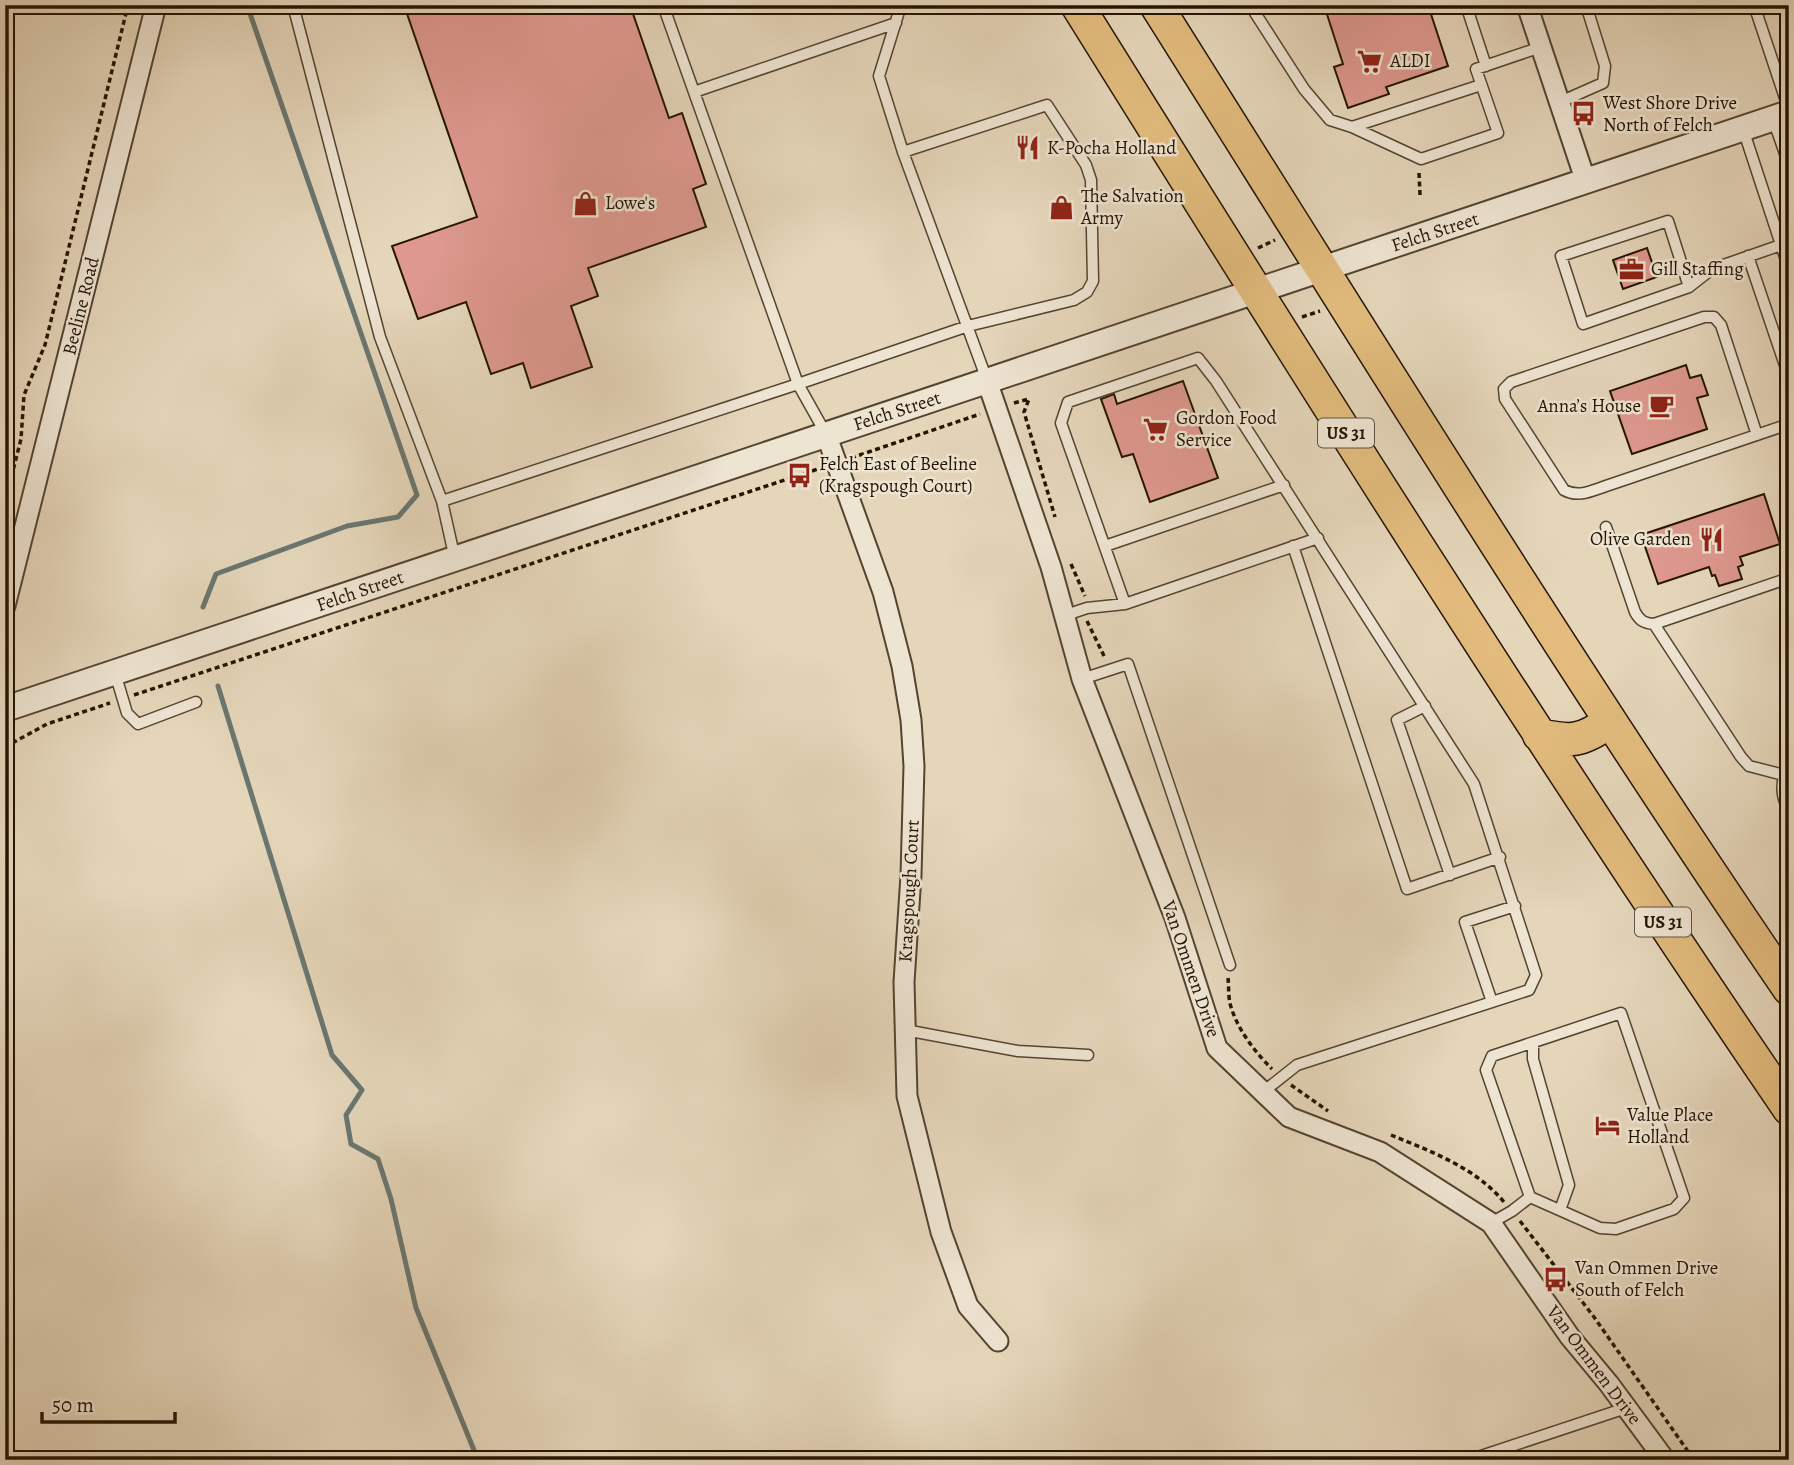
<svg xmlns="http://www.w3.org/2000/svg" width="1794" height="1465" font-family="Alegreya,serif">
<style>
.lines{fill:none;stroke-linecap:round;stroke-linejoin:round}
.stream{stroke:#6a7670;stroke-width:5}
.building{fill:#de988e;stroke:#241402;stroke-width:2}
.service-casing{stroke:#544430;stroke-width:13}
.minor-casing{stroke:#544430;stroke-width:23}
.tertiary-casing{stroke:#544430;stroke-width:28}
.trunk-casing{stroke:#241402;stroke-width:35}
.path{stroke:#241402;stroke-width:3.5;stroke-dasharray:5 3.5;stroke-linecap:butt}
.service{stroke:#eee4d2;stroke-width:10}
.minor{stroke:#eee4d2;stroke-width:19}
.tertiary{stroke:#eee4d2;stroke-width:24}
.trunk{stroke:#e2bb7d;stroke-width:32}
.labels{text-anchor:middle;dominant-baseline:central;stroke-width:5;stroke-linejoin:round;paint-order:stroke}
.shield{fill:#eee4d2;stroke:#615240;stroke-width:2}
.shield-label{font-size:18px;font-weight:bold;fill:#241402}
.poi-label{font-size:19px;fill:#241402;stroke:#eee4d2;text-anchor:start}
.street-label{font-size:19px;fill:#241402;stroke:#eee4d2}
</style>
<rect width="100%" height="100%" fill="#e5d6ba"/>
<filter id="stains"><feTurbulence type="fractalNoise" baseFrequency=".00286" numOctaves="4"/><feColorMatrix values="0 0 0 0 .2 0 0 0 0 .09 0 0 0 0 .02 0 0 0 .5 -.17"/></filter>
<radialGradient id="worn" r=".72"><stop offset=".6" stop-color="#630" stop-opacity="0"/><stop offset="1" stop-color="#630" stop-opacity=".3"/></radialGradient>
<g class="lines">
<path class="stream" d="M203 607 216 574 347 526 398 517 417 495 247 5
M218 686 332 1055 362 1090 346 1115 351 1144 378 1159 391 1199 416 1308 478 1460"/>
</g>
<path class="building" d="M404 5H630L669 118 682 113 706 184 693 189 706 227 588 268 598 296 571 306 592 367 531 388 523 363 491 374 466 302 418 319 392 246 477 217Z
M1324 5H1428L1448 66 1386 87 1389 94 1348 108 1334 67 1343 64Z
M1647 248 1657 277 1623 289 1613 260Z
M1686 365 1690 378 1701 375 1708 395 1697 398 1707 429 1632 454 1610 391Z
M1183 381 1218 478 1150 502 1133 454 1122 457 1101 399 1114 394 1117 404Z
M1764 494 1780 544 1740 557 1743 565 1738 567 1742 579 1719 586 1715 575 1712 576 1709 567 1658 584 1641 535Z"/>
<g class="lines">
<defs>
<path id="service" d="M293 5 380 337 442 501
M901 5 879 76 903 152 987 380
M1250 5 1304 89 1330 120 1352 127 1421 159 1498 133 1476 69 1541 47
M1466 5 1486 66
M1754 5 1789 110
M694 92 896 23
M1560 102 1603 83 1605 66 1586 5
M1773 119 1789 165
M1352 127 1481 85
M1743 129 1789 269
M1748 256 1789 377
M1689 287 1668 221 1561 256 1583 324 1689 287 1712 269 1781 245
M826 434 798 384 968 326 1074 300 1087 292 1093 281 1091 180 1086 165 1047 105 903 152
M1757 435 1721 325 1714 317H1704L1511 382 1504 389 1505 399 1564 490C1578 498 1591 491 1606 486L1789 424
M1606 527 1635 612C1640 621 1644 623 1654 624L1789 578
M1105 546 1284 485
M1293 546 1407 889 1500 857
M455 559 442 501 798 384 663 5
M1125 604 1061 423 1068 402 1198 358 1216 381 1474 784 1536 975 1529 990 1297 1065 1263 1092
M1066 615 1087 608 1125 604 1318 538
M1654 624 1741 757 1749 766 1784 775
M115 673 127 713 138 724 196 702
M1082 679 1128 664 1230 965
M1425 706 1397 720 1450 875
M1789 760C1783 777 1778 793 1789 810
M1492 1002 1465 922 1515 906
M905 1030 1018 1051 1088 1055
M1533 1043V1059L1569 1185 1560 1210
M1491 1223 1512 1211 1530 1197 1486 1070 1492 1056 1621 1013 1684 1198 1674 1209 1616 1229 1600 1228 1530 1197
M1469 1460 1626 1408"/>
<path id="minor" d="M1527 5 1586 182
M987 381 1051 567 1082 679 1175 918 1217 1048 1289 1117 1380 1152 1491 1223 1570 1337 1609 1384 1665 1460
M826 434 883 592 902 666 911 720 914 766 911 875 904 982 907 1096 941 1232 968 1306 998 1341
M5 606 156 5"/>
<path id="tertiary" d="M5 709 1789 113"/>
<path id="trunk" d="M1077 5C1309 377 1542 747 1789 1109
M1156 5C1364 335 1569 667 1789 989
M1539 735C1571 742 1581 742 1609 722"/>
</defs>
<use href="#service" class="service-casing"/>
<use href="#minor" class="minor-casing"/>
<use href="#tertiary" class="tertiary-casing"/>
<use href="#trunk" class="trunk-casing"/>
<path class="path" d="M1419 173 1420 195
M1258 248 1275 240
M1302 317 1320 311
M1014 403 1029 399 1024 412 1055 517
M851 458 980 414
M5 502 21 439 24 395 45 345 128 5
M1071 564 1085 596
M1087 621 1105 658
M134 695 821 468
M5 747 47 724 110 703
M1228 978C1229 987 1228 998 1231 1007 1238 1030 1255 1052 1272 1069
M1291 1085 1328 1111
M1391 1135C1430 1151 1476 1168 1504 1202
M1520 1221 1594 1317 1694 1460"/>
<use href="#service" class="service"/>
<use href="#minor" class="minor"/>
<use href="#tertiary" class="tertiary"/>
<use href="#trunk" class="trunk"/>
</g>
<defs>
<symbol id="supermarket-bare" viewBox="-9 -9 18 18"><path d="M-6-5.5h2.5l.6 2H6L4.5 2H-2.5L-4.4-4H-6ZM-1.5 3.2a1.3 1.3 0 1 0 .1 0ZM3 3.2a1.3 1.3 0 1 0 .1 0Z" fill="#8f2418" stroke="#eee4d2" stroke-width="2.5" paint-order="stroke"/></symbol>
<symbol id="bus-bare" viewBox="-9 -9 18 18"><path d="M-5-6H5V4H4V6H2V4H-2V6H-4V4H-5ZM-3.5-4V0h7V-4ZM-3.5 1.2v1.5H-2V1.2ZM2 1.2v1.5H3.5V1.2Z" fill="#8f2418" stroke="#eee4d2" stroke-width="2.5" paint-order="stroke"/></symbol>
<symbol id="restaurant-bare" viewBox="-9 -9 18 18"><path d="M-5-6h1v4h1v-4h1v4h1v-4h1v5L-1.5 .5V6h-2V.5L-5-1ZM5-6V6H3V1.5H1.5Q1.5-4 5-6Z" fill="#8f2418" stroke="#eee4d2" stroke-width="2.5" paint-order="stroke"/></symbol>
<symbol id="shop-bare" viewBox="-9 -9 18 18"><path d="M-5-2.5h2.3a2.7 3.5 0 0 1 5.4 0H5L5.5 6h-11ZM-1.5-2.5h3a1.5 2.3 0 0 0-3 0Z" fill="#8f2418" stroke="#eee4d2" stroke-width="2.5" paint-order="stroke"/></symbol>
<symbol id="office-bare" viewBox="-9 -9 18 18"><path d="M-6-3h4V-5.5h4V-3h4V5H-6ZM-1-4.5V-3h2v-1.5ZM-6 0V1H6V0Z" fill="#8f2418" stroke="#eee4d2" stroke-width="2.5" paint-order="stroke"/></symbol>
<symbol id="cafe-bare" viewBox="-9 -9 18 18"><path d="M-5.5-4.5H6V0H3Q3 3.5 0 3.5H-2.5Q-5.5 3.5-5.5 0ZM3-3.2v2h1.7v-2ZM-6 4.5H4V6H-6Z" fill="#8f2418" stroke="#eee4d2" stroke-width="2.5" paint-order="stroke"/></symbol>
<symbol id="hotel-bare" viewBox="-9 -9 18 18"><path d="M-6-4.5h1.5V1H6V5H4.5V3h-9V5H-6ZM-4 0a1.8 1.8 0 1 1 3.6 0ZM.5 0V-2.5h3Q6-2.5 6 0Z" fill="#8f2418" stroke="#eee4d2" stroke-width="2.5" paint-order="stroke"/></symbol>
</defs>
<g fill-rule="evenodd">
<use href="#supermarket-bare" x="1352" y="44" width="35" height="35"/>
<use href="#bus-bare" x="1566" y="96" width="35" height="35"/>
<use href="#restaurant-bare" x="1010" y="130" width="35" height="35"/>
<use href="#shop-bare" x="568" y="186" width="35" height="35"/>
<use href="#shop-bare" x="1044" y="190" width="35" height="35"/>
<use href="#office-bare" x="1614" y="252" width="35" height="35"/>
<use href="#cafe-bare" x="1644" y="388" width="35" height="35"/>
<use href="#supermarket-bare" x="1138" y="412" width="35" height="35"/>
<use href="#bus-bare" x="782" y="458" width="35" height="35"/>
<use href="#restaurant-bare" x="1694" y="522" width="35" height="35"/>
<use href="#hotel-bare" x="1590" y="1108" width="35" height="35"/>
<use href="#bus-bare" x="1538" y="1262" width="35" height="35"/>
</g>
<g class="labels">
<g class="shield">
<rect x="1318" y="418.5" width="56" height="29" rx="5"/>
<rect x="1635" y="907.5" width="56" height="29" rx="5"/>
</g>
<g class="shield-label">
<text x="1346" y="433">US 31</text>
<text x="1663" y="922">US 31</text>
</g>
<g class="poi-label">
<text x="1390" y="61">ALDI</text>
<text x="1603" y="103">West Shore Drive<tspan x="1603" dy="22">North of Felch</tspan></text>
<text x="1047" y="148">K-Pocha Holland</text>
<text x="1081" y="196">The Salvation<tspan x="1081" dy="22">Army</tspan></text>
<text x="605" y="203">Lowe's</text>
<text x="1651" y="269">Gill Staffing</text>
<text x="1641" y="406" text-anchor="end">Anna’s House</text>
<text x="1176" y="418">Gordon Food<tspan x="1176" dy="22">Service</tspan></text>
<text x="819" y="464">Felch East of Beeline<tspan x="819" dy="22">(Kragspough Court)</tspan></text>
<text x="1691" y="539" text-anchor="end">Olive Garden</text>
<text x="1627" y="1115">Value Place<tspan x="1627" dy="22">Holland</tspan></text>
<text x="1575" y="1268">Van Ommen Drive<tspan x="1575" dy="22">South of Felch</tspan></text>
</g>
<g class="street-label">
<text transform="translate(1435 232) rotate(-18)">Felch Street</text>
<text transform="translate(81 306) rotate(-76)">Beeline Road</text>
<text transform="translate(897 411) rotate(-18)">Felch Street</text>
<text transform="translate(360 591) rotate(-19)">Felch Street</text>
<text transform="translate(909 891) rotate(-87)">Kragspough Court</text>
<text transform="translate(1191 969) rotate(71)">Van Ommen Drive</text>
<text transform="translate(1594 1365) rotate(53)">Van Ommen Drive</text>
</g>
</g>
<rect width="1794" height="1465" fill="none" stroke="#e5d6ba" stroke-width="28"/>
<rect x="7" y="7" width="1780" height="1451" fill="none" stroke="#241402" stroke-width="3.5"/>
<rect x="14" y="14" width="1766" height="1437" fill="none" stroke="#241402" stroke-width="2"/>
<path d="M42 1412v10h133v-10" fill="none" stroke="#241402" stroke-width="3.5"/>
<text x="52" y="1412" font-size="21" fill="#241402" stroke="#eee4d2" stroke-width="5" paint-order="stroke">50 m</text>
<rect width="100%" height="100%" filter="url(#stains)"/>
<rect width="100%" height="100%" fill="url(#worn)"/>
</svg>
